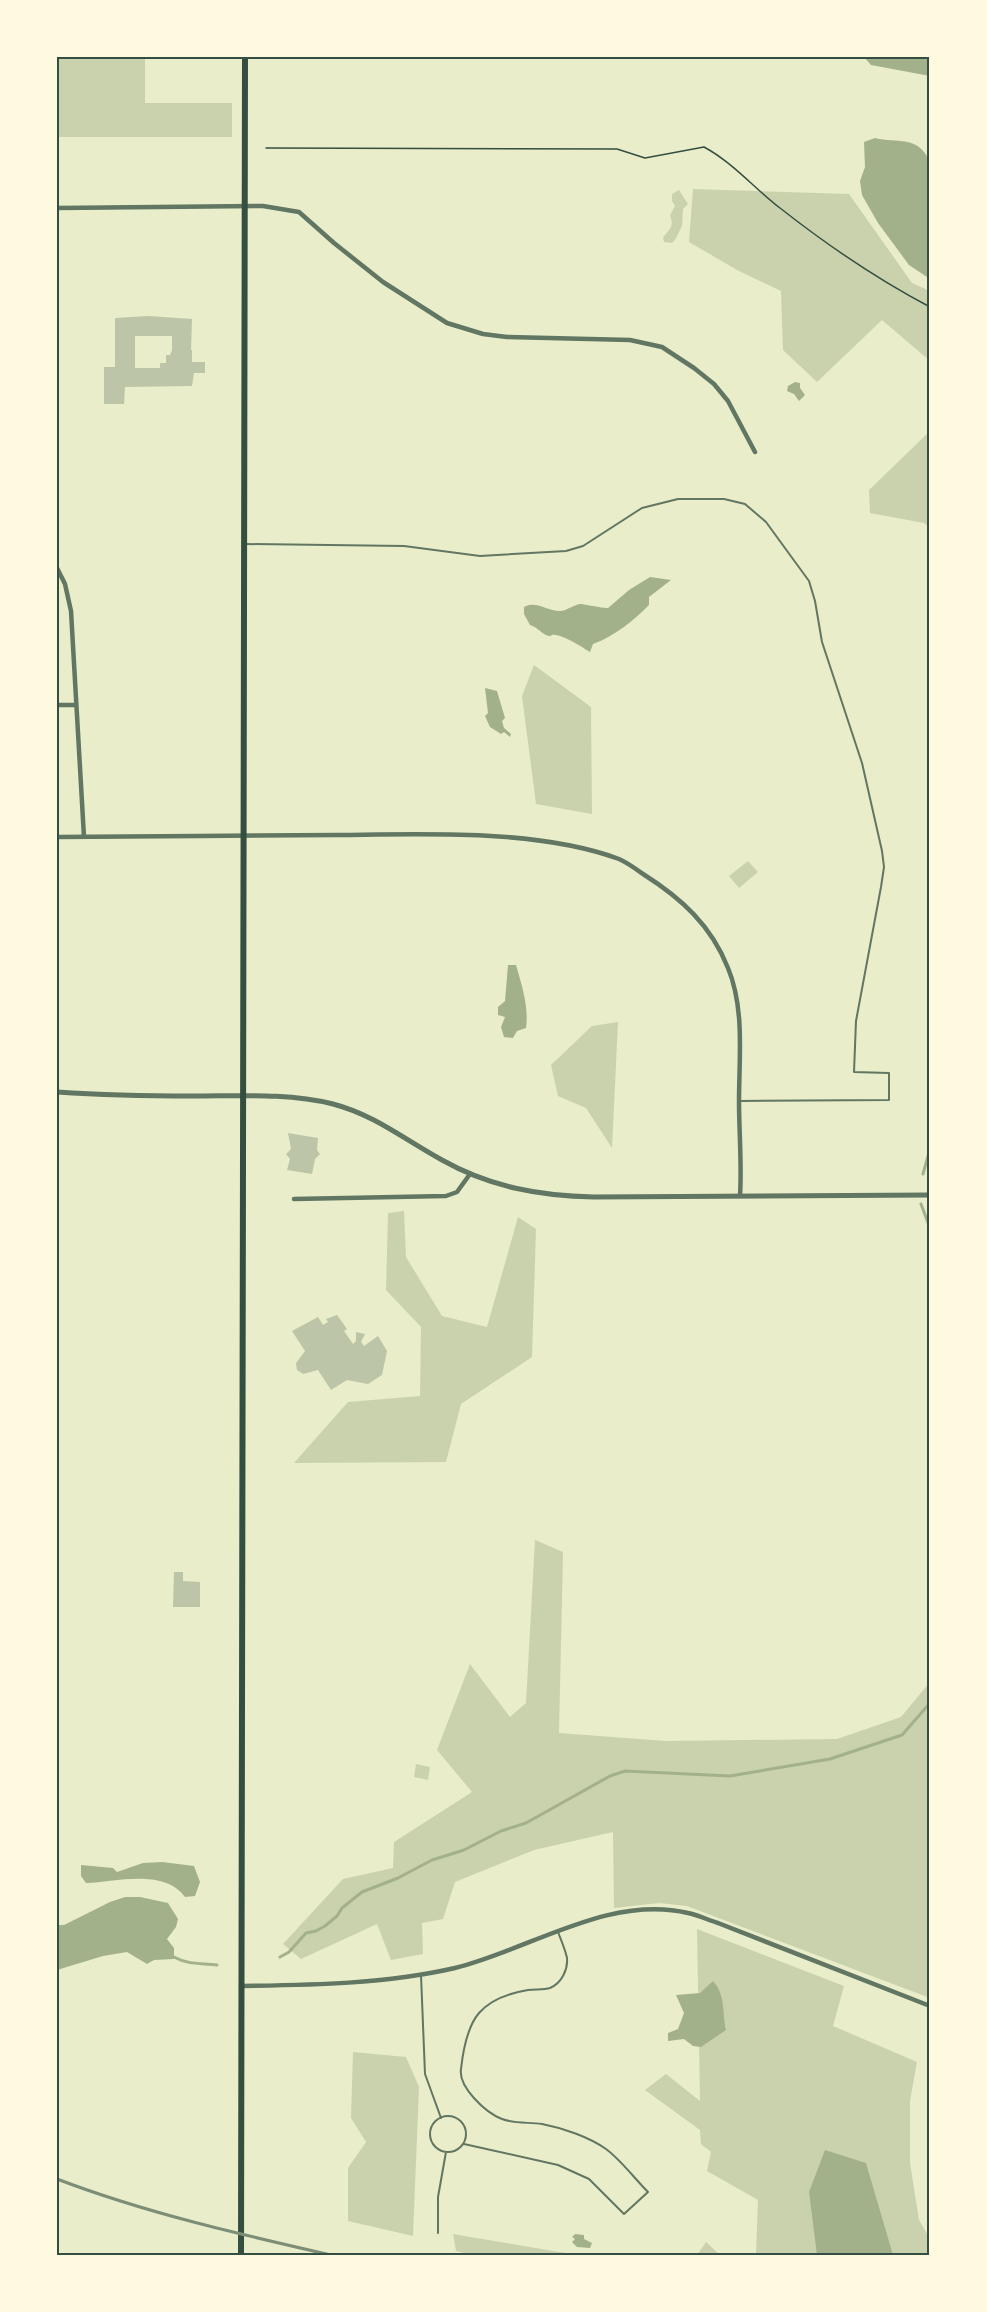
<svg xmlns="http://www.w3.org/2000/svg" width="987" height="2312" font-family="'Times New Roman',serif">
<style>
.green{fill:#cad2ad}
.water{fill:#a3b18a}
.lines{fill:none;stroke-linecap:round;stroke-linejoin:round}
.stream{stroke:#a3b18a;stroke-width:3}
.building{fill:#bcc5a7;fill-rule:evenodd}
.path{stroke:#344e41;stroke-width:1.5}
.service{stroke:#617663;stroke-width:2}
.minor{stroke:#617663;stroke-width:4.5}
.tertiary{stroke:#617663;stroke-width:5}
.secondary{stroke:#344e41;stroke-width:6}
.rail{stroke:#7c8e77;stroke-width:3}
.neatline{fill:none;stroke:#344e41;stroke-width:2}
</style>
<rect width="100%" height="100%" fill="#e9edc9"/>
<path class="green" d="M57 57H145V103H232V137H57Z
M693 189 849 194 912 283 930 291V361L882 320 817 382 783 350 781 291 737 270 689 242Z
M679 190 688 204 683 209 682 226 675 240 672 243 664 242 663 238C668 229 675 229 670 215L675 206 672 201V194Z
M930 431V528L924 523 870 513 869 490Z
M534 665 591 707 592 814 536 804 522 696Z
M748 861 758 872 739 888 729 876Z
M618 1022 612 1148 586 1108 558 1096 551 1065 592 1026Z
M404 1211 406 1257 442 1316 487 1327 518 1217 536 1229 532 1357 461 1404 446 1462 294 1463 348 1402 420 1396 421 1327 386 1290 388 1213Z
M535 1540 563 1552 559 1733 666 1741 837 1739 901 1717 930 1682V1998L687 1906 659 1903 614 1908 613 1832 534 1850 455 1882 443 1919 422 1923 423 1954 391 1960 377 1924 301 1959 283 1944 343 1879 393 1868 394 1842 472 1792 437 1750 470 1664 510 1717 526 1703Z
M416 1764 430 1767 428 1780 414 1777Z
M697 1929 844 1986 833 2026 917 2062 910 2101V2163L919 2220 930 2239V2255H756L758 2200 707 2171 711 2152 701 2144 700 2130 645 2090 666 2074 700 2101Z
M353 2052 406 2057 419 2087 413 2236 348 2221V2168L366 2142 351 2118Z
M453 2234 577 2255H471L456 2251Z
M706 2242 720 2255H697Z"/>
<path class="water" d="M864 57H930V76L871 65Z
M875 138C897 144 918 134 930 162V279L909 265 878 223 862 195 860 181 865 167 864 142Z
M795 382 800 383V388L805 395 799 401 794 394 787 391 788 386Z
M650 577 671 580 649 597V605C633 621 615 636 593 644L590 652C580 646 567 637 556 635 547 634 555 638 546 635 540 632 537 627 530 625L524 614V607C537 600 548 612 561 611 568 610 573 605 580 604 584 604 601 608 608 608L629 590Z
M485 688 497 691 505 718 502 721 504 728 511 734 510 737 504 732 501 734 490 727 485 716 488 713Z
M508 965H516C522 986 529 1007 526 1028L517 1031 513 1038 504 1037 501 1027 505 1017 498 1015V1007L505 1001Z
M162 1862 194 1866 200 1882 195 1896 185 1897C164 1868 115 1882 86 1883L81 1876V1865L113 1868 117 1872 143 1863Z
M125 1897H140L168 1903 178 1919 176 1927 167 1939 174 1948V1959L154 1960 147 1964 127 1952 103 1956 57 1970V1925H64L110 1902Z
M713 1981C726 1995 722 2013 726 2030L701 2047 693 2046 684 2039 668 2041V2033L678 2029 684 2013 676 1995 700 1993Z
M825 2150 866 2163 893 2255H817L809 2192Z
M575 2234 584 2235V2239L592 2243 590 2248 577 2247 572 2242 575 2239 572 2237Z"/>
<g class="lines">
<path class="stream" d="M923 1174 930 1149
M921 1204 930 1228
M174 1957C188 1965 202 1963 217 1965
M280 1957 289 1952 306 1933 316 1931 325 1926 337 1916 342 1908 362 1892 398 1878 432 1860 464 1850 501 1831 526 1823 610 1776 625 1771 730 1776 830 1759 902 1735 930 1703"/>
</g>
<path class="building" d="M148 316 192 319 191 350H192V362H205V373H194L192 386 125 387 124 404H104V367H115V318ZM135 336H172V350L170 355H166V363H160V368H135Z
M288 1133 318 1138 317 1150 320 1154 315 1159 312 1174 287 1170 290 1159 286 1154 291 1149Z
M337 1315 347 1329 344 1331 353 1344 356 1341V1332L365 1334 361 1342 364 1346 378 1336 387 1351 382 1375 368 1384 347 1380 331 1390 318 1370 303 1374 297 1370 296 1363 305 1351 292 1331 318 1317 323 1325 328 1322 326 1319Z
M174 1572H183V1581L200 1582V1607H173Z"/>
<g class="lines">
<path class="path" d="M266 148 617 149 645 158 704 147C732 162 754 188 780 208 827 245 877 279 930 307"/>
<path class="service" d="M246 544 404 546 480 556 566 551 583 546 642 508 678 499H724L745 504 766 522 809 581 815 601 822 642 862 763 882 851 884 867 881 887 856 1021 854 1072 889 1073V1100L739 1101
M421 1975 425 2074 441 2118
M430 2134a18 18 0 1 1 36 0a18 18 0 1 1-36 0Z
M464 2144 558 2165 589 2179 624 2214 648 2192C634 2178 621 2160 606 2149 589 2137 563 2128 542 2124 529 2122 515 2124 502 2119 486 2113 458 2087 461 2069 463 2051 467 2027 479 2013 491 1999 510 1993 528 1990 535 1989 544 1990 550 1988 562 1983 568 1969 567 1958 565 1949 561 1940 558 1932
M438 2233V2197L446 2152"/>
<path class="minor" d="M57 208 263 206 299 212 334 243 383 282 447 323 483 334 507 337 630 340 662 347 694 368 714 384 728 401 755 452
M57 568 65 584 71 611 84 837
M57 705H76
M57 837C151 836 245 836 339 835 425 834 538 829 619 859 628 863 636 869 643 874 681 898 711 925 728 968 745 1009 739 1058 739 1101 739 1132 742 1164 740 1196
M294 1199 446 1196 457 1192 470 1174
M241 1986C313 1985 385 1984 455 1968 529 1950 609 1894 688 1913 698 1915 708 1920 718 1923L930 2006"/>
<path class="tertiary" d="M57 1092C102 1095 148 1096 193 1096 240 1096 288 1093 333 1104 375 1115 405 1140 442 1160 490 1187 540 1196 594 1197L930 1195"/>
<path class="secondary" d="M241 2255 245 57"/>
<path class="rail" d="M57 2179C146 2213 239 2234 331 2255"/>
</g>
<rect width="987" height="2312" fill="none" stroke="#fefae0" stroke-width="117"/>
<rect x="58" y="58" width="870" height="2196" class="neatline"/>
</svg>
